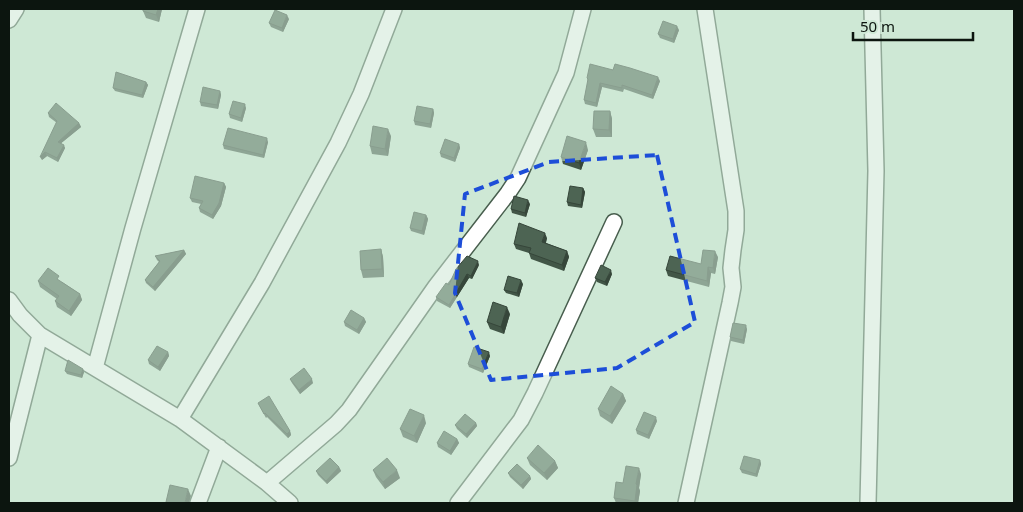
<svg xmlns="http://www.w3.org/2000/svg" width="1023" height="512" font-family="'Noto Sans',sans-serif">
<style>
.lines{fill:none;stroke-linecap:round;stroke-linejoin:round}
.street-casing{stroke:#485e4e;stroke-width:18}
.street{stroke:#fff;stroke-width:15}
.wall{fill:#425647}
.shaded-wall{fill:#36463a}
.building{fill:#4d6453;stroke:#36463a}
.marked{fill:none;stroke:#1d4ed8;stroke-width:4;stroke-dasharray:10 6;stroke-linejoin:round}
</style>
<rect width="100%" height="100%" fill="#cee8d5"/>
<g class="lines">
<defs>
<path id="street" d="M9 20 16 9
M9 300 20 315 40 335 180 419 267 483 290 503
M95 368 133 228 197 9
M180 419 262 283 338 143 361 94 394 9
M9 458 40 335
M267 483 336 424 349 410 436 286 508 193 518 178 566 73 583 9
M198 503 219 447
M458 503 521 420 535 393 614 222
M686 503 730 303 733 287 731 268 733 250 736 230V211L705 9
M868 503 876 171 872 9"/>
</defs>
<use href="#street" class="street-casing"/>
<use href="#street" class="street"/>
</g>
<path class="wall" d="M143 9H162L159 22 146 18 143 11Z
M289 19 283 32 271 27 269 23Z
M679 30 674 43 660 38 658 34Z
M587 78 660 81 653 99 624 89 623 92 602 87 597 107 585 104 584 100 588 81Z
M146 82 148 85 143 98 115 91 113 88Z
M220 91 221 95 218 109 201 106 200 102Z
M246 108 242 122 230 118 229 114Z
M433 109 434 113 431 128 415 125 414 121Z
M610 111 612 119V137H596L593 129Z
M48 113 79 123 81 127 61 143 65 148 58 162 47 156 42 160 57 123 49 117Z
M391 136 388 156 372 154 370 146Z
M268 142 264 158 224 149 223 145Z
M459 144 460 148 455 162 441 157 440 153Z
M588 150 581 170 563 164 561 157Z
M224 183 226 187 221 206 213 219 200 212 199 208 201 204 192 202 190 198Z
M583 188 585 192 582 208 568 206 567 202Z
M530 204 526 217 512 213 511 209Z
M426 215 428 219 424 235 411 231 410 228Z
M547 238 546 243 567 251 569 257 564 271 531 259 529 253 516 249 514 244Z
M381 249 383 257 384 277 363 278 361 270Z
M184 250 186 254 155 291 146 283 145 280 159 262 157 260 155 256Z
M718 257 715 274 711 273 709 287 668 276 666 270 701 264Z
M479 265 472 279 469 278 450 308 437 301 436 297 449 285Z
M612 274 607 286 597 282 595 278Z
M38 281 62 282 80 294 82 300 71 316 57 307 55 301 57 299 40 287Z
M523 284 519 297 506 293 504 290Z
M510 314 504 334 490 329 487 322Z
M364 318 366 322 359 334 345 326 344 322Z
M747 329 744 344 731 341 730 337Z
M168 352 169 356 160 371 149 364 148 360Z
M490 356 483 373 469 367 468 364Z
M65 371 84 372 82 378 67 374Z
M290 379 313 383 300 394 292 383Z
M623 394 626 401 612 424 600 416 598 409Z
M258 403 290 431 291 435 288 438 267 417 266 418Z
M657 421 649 439 637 434 636 430Z
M426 423 417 443 403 437 400 429Z
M476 423 477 426 467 438 457 429 455 425Z
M457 439 459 443 451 455 438 447 437 443Z
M527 458 555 461 558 468 547 480 530 465Z
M760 460 761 464 757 477 742 473 740 469Z
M339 467 341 471 327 484 318 475 316 471Z
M373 470 400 478 385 489 376 477Z
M508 473 530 476 531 479 523 489 510 477Z
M641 474 639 488 640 491 638 503H616L614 498 623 483Z"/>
<path class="shaded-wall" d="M158 9H162L159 22 156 15Z
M287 15 289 19 283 32 282 28Z
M677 26 679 30 674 43 673 39Z
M658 77 660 81 653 99 652 95Z
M146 82 148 85 143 98 142 95Z
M600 83 602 87 597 107 596 103Z
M220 91 221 95 218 109 217 105Z
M245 104 246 108 242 122 241 118Z
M433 109 434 113 431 128 430 124Z
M610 111 612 119V137L609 130Z
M79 123 81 127 59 145 58 142Z
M388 129 391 136 388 156 385 149Z
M267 138 268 142 264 158 263 155Z
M586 142 588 150 581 170 579 163Z
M459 144 460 148 455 162 454 158Z
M64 145 65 148 58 162 57 158Z
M45 152 47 156 42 160 40 157Z
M224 183 226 187 221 206 213 219 212 215Z
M583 188 585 192 582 208 581 205Z
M528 200 530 204 526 217 525 213Z
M426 215 428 219 424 235 422 231Z
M545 233 547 238 544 248 542 242Z
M381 249 383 257 384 277 382 269Z
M184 250 186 254 155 291 153 287Z
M567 251 569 257 564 271 562 265Z
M715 251 718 257 715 274 713 268Z
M478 261 479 265 472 279 471 276Z
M708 267 711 273 709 287 707 281Z
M611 270 612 274 607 286 605 282Z
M467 274 469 278 450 308 449 305Z
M521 280 523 284 519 297 517 293Z
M80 294 82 300 71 316 69 311Z
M507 307 510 314 504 334 501 327Z
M364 318 366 322 359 334 357 330Z
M746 325 747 329 744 344 743 340Z
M168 352 169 356 160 371 158 367Z
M489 352 490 356 483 373 482 369Z
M83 369 84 372 82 378 81 375Z
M312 379 313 383 300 394 299 390Z
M623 394 626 401 612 424 610 416Z
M424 415 426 423 417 443 414 436Z
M656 417 657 421 649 439 648 435Z
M476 423 477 426 467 438 466 434Z
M290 431 291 435 288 438 287 434Z
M457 439 459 443 451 455 450 451Z
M760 460 761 464 757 477 756 474Z
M555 461 558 468 547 480 544 473Z
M339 467 341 471 327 484 326 481Z
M639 468 641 474 639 488 640 491 638 503H636L635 501 636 484Z
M397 470 400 478 385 489 383 482Z
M530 476 531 479 523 489 521 485Z
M188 489 191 496 189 503H185Z"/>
<path class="building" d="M143 9H158L156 15 143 11Z
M275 10 287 15 282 28 269 23Z
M663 21 677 26 673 39 658 34Z
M590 64 613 70 615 64 630 68 658 77 652 95 622 85V88L600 83 596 103 584 100 588 79 587 78Z
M116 72 146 82 142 95 113 88Z
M203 87 220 91 217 105 200 102Z
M233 101 245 104 241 118 229 114Z
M56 103 79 123 58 142 64 145 57 158 45 152 40 157 57 121 48 113Z
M417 106 433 109 430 124 414 121Z
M594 111H610L609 130 593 129Z
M373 126 388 129 385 149 370 146Z
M228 128 267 138 263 155 223 145Z
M567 136 586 142 579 163 561 157Z
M445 139 459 144 454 158 440 153Z
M195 176 224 183 219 203 212 215 199 208 203 201 190 198Z
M570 186 583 188 581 205 567 202Z
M514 196 528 200 525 213 511 209Z
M414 212 426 215 422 231 410 228Z
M519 223 545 233 542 242 567 251 562 265 529 253 531 248 514 244Z
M381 249 382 269 361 270 360 251Z
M184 250 153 287 145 280 160 261 155 256Z
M703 250 715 251 713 268 708 267 707 281 666 270 670 256 701 264Z
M467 256 478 261 471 276 467 274 449 305 436 297 446 283 449 285 456 269Z
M601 265 611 270 605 282 595 278Z
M48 268 59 276 57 279 80 294 69 311 55 301 59 296 38 281Z
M508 276 521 280 517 293 504 290Z
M493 302 507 307 501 327 487 322Z
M351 310 364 318 357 330 344 322Z
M733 323 746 325 743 340 730 337Z
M157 346 168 352 158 367 148 360Z
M474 347 489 352 482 369 468 364Z
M68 360 83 369 81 375 65 371Z
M304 368 312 379 299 390 290 379Z
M611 386 623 394 610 416 598 409Z
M269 396 290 431 287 434 265 413 264 414 258 403Z
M410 409 424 415 414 436 400 429Z
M644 412 656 417 648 435 636 430Z
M465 414 476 423 466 434 455 425Z
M444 431 457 439 450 451 437 443Z
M538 445 555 461 544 473 527 458Z
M744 456 760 460 756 474 740 469Z
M330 458 339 467 326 481 316 471Z
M387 458 397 470 383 482 373 470Z
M517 464 530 476 521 485 508 473Z
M626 466 639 468 636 484 637 485 635 501 614 498 616 482 623 483Z
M170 485 188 489 185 503H170L166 502Z"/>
<path d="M0 0H1023V512H0ZM657 155 695 322 617 368 491 380 455 293 465 194 549 162Z" fill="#cee8d5" fill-opacity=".55" fill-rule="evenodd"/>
<path class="marked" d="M657 155 695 322 617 368 491 380 455 293 465 194 549 162Z"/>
<rect width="1023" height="512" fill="none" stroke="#0c150f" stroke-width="20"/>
<path d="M853 32v8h120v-8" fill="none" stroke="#0c150f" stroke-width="2.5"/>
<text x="860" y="32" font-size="15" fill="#0c150f" stroke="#cee8d5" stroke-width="4" paint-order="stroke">50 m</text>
</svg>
